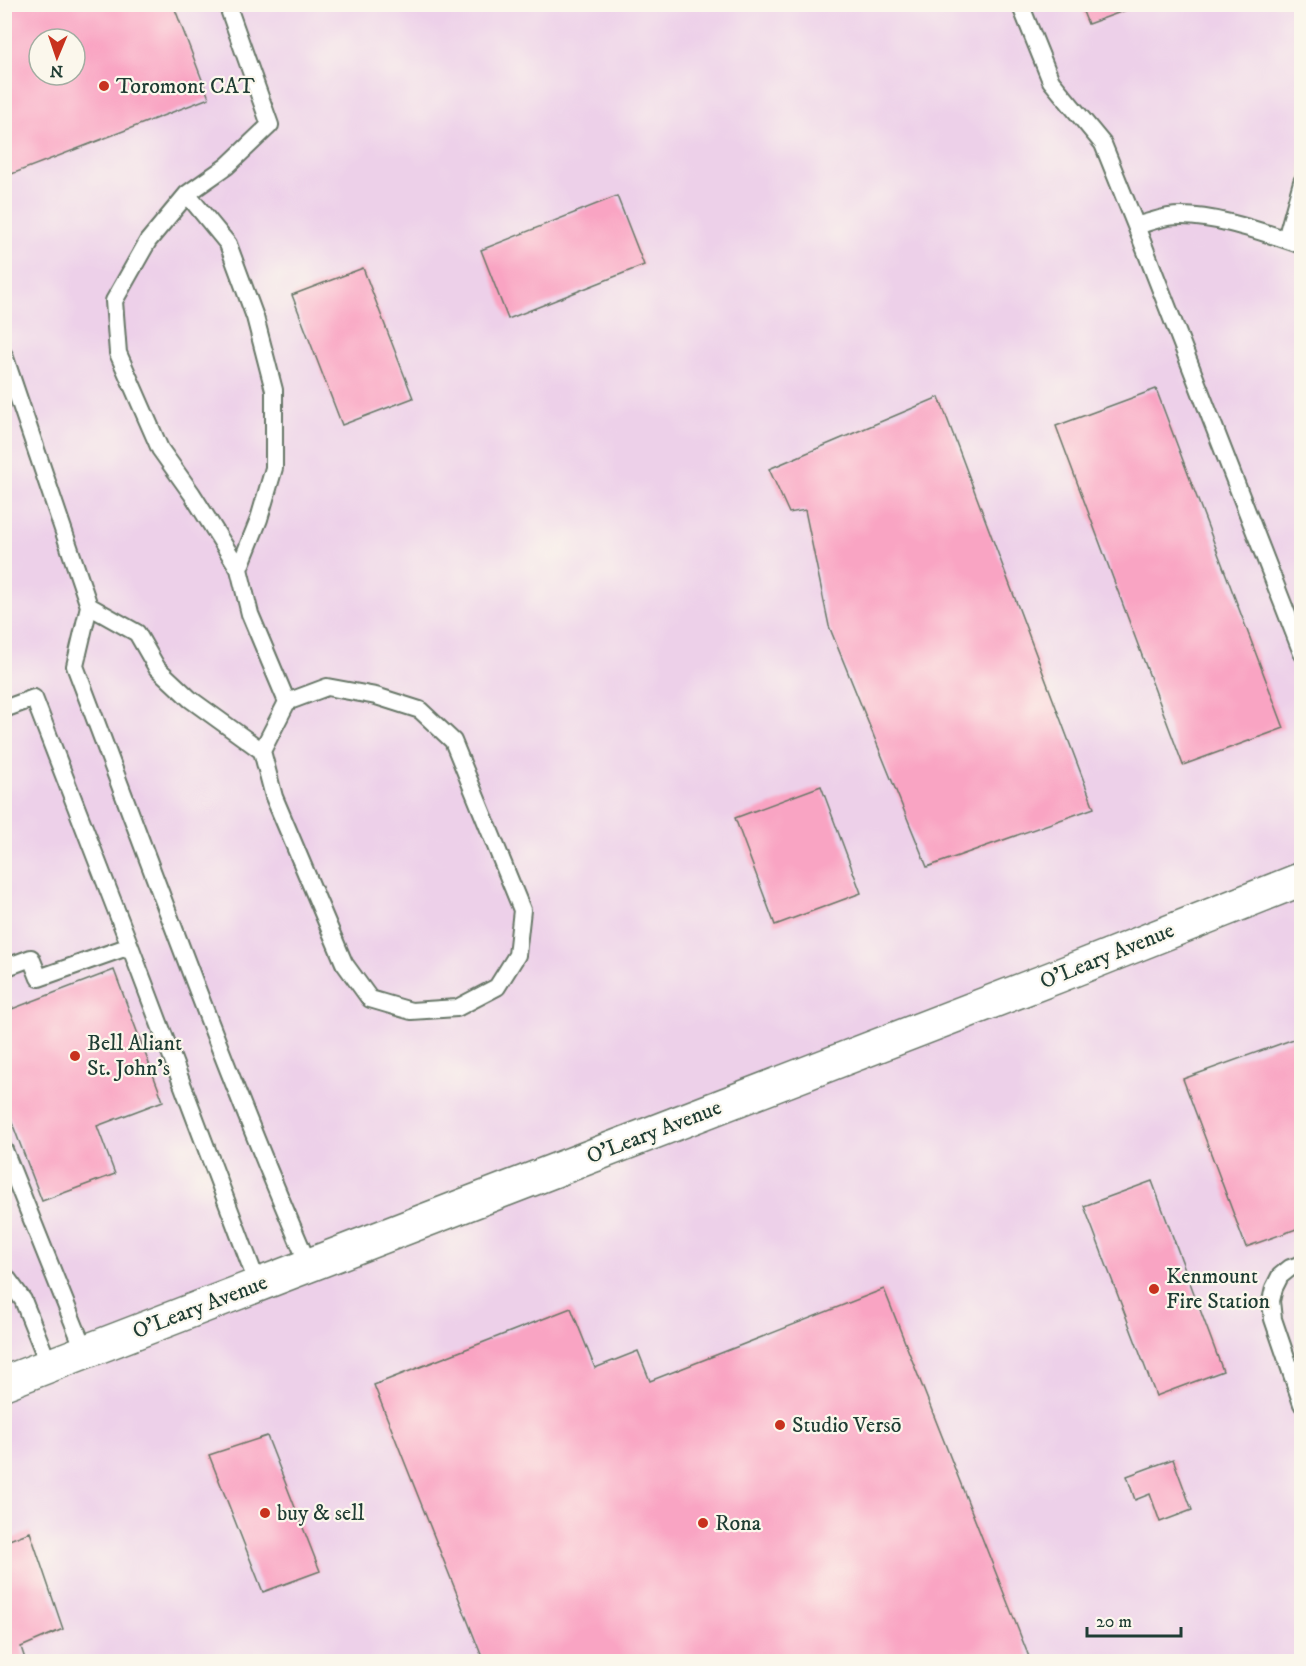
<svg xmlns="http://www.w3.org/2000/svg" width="1306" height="1666" font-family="'IM FELL DW Pica',serif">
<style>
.built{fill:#edd0e9;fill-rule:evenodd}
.building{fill:#f9a4c3;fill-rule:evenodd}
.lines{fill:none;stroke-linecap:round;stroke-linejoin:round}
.service-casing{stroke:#677767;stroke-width:20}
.tertiary-casing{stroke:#677767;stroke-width:36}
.service{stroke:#fff;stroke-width:16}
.tertiary{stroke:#fff;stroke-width:33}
.poi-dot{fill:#c8321e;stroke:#fbf7ec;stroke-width:2}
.labels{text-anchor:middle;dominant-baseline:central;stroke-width:4.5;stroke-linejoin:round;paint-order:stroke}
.poi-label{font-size:22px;fill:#1f3d34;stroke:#fbf7ec;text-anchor:start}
.street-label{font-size:22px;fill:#1f3d34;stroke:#fbf7ec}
</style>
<rect width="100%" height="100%" fill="#fbf7ec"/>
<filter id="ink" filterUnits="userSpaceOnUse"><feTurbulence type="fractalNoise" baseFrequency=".0167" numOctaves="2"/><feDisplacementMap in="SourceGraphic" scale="12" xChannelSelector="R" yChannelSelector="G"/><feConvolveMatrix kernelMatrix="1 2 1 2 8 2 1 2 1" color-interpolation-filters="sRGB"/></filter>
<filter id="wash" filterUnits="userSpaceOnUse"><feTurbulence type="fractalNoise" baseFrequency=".008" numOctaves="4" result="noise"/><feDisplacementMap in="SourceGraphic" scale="24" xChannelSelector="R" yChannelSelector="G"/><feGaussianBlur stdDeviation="1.35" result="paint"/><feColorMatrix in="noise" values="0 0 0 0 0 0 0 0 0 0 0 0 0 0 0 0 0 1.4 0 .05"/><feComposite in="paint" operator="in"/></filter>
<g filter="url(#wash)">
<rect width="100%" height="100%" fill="#ede4c6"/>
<path class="built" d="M5 5H1301V1661H5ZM39 39H75V75H39Z"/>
<g id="blocks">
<path class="building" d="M4 4H173L209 98 4 177ZM39 39H75V75H39Z
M1080 4H1140V5L1088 24Z
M617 196 644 265 508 319 481 250Z
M363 268 413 398 342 425 292 295Z
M1156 389 1284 728 1183 765 1056 426Z
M939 397 1094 808 927 867 829 626 805 510 789 513 769 469Z
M821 786 861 893 775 925 735 818Z
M114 970 163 1101 97 1126 115 1174 42 1201 4 1102V1012Z
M1302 1036V1227L1246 1247 1183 1079Z
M1152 1181 1223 1371 1156 1396 1084 1206Z
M884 1289 1031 1662H484L374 1385 571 1308 595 1368 638 1351 650 1381Z
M267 1436 320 1571 263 1592 209 1455Z
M1173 1459 1192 1510 1160 1522 1150 1494 1135 1500 1127 1476Z
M30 1532 63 1629 21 1647 26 1662H4V1542Z"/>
</g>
</g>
<g filter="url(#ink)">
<use href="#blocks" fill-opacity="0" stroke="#677767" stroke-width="1.5"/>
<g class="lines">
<defs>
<path id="service" d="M227 4 270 125 227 166 187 194 148 241 114 301 118 353 160 449 192 494 239 569 250 614 287 702
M1020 4 1051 81 1103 144 1136 226 1302 653
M187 194 228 244 255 317 274 390V468L259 519 239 569
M1136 226C1147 223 1157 219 1168 217 1205 211 1266 233 1302 245
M1286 239 1302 182
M4 355 89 606 75 666C151 866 224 1069 309 1266
M89 606 137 633 157 668 190 699 262 751
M327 687 376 696 420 710 453 741 522 910 517 955 497 987 457 1008 411 1011 370 999 344 963 274 797 262 751 287 702Z
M4 709 34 698 130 946 258 1285
M4 968 31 958 39 978 130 946
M4 1150 85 1352
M1302 1264 1290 1268 1280 1276 1274 1288 1271 1301 1273 1319 1302 1404
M4 1274 23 1300 49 1365"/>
<path id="tertiary" d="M4 1383 1058 976 1302 879"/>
</defs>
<use href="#service" class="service-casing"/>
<use href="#tertiary" class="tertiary-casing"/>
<use href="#service" class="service"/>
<use href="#tertiary" class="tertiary"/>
</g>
</g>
<g class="poi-dot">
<circle cx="104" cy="86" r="6"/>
<circle cx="75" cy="1056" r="6"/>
<circle cx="1154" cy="1289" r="6"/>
<circle cx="780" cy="1425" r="6"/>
<circle cx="265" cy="1513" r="6"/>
<circle cx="703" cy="1523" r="6"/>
</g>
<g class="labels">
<g class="poi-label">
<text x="116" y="86">Toromont CAT</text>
<text x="87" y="1043">Bell Aliant<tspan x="87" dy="25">St. John's</tspan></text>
<text x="1166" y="1276">Kenmount<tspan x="1166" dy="25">Fire Station</tspan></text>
<text x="792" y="1425">Studio Versō</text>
<text x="277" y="1513">buy &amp; sell</text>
<text x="715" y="1523">Rona</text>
</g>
<g class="street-label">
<text transform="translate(1107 956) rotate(-22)">O'Leary Avenue</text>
<text transform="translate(654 1132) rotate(-21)">O'Leary Avenue</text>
<text transform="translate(200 1307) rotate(-21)">O'Leary Avenue</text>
</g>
</g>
<rect width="1306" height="1666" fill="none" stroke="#fbf7ec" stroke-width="24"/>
<g transform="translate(57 57) rotate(182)"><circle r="28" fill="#fbf7ec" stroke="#a3ada2" stroke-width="1.5"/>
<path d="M0-4.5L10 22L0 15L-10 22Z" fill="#c8321e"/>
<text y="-9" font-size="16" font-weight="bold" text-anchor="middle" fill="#1f3d34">N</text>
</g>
<path d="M1087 1627v9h94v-9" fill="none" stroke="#1f3d34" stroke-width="3"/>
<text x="1096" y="1627" font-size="18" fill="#1f3d34" stroke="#fbf7ec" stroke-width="4.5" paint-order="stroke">20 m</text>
</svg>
